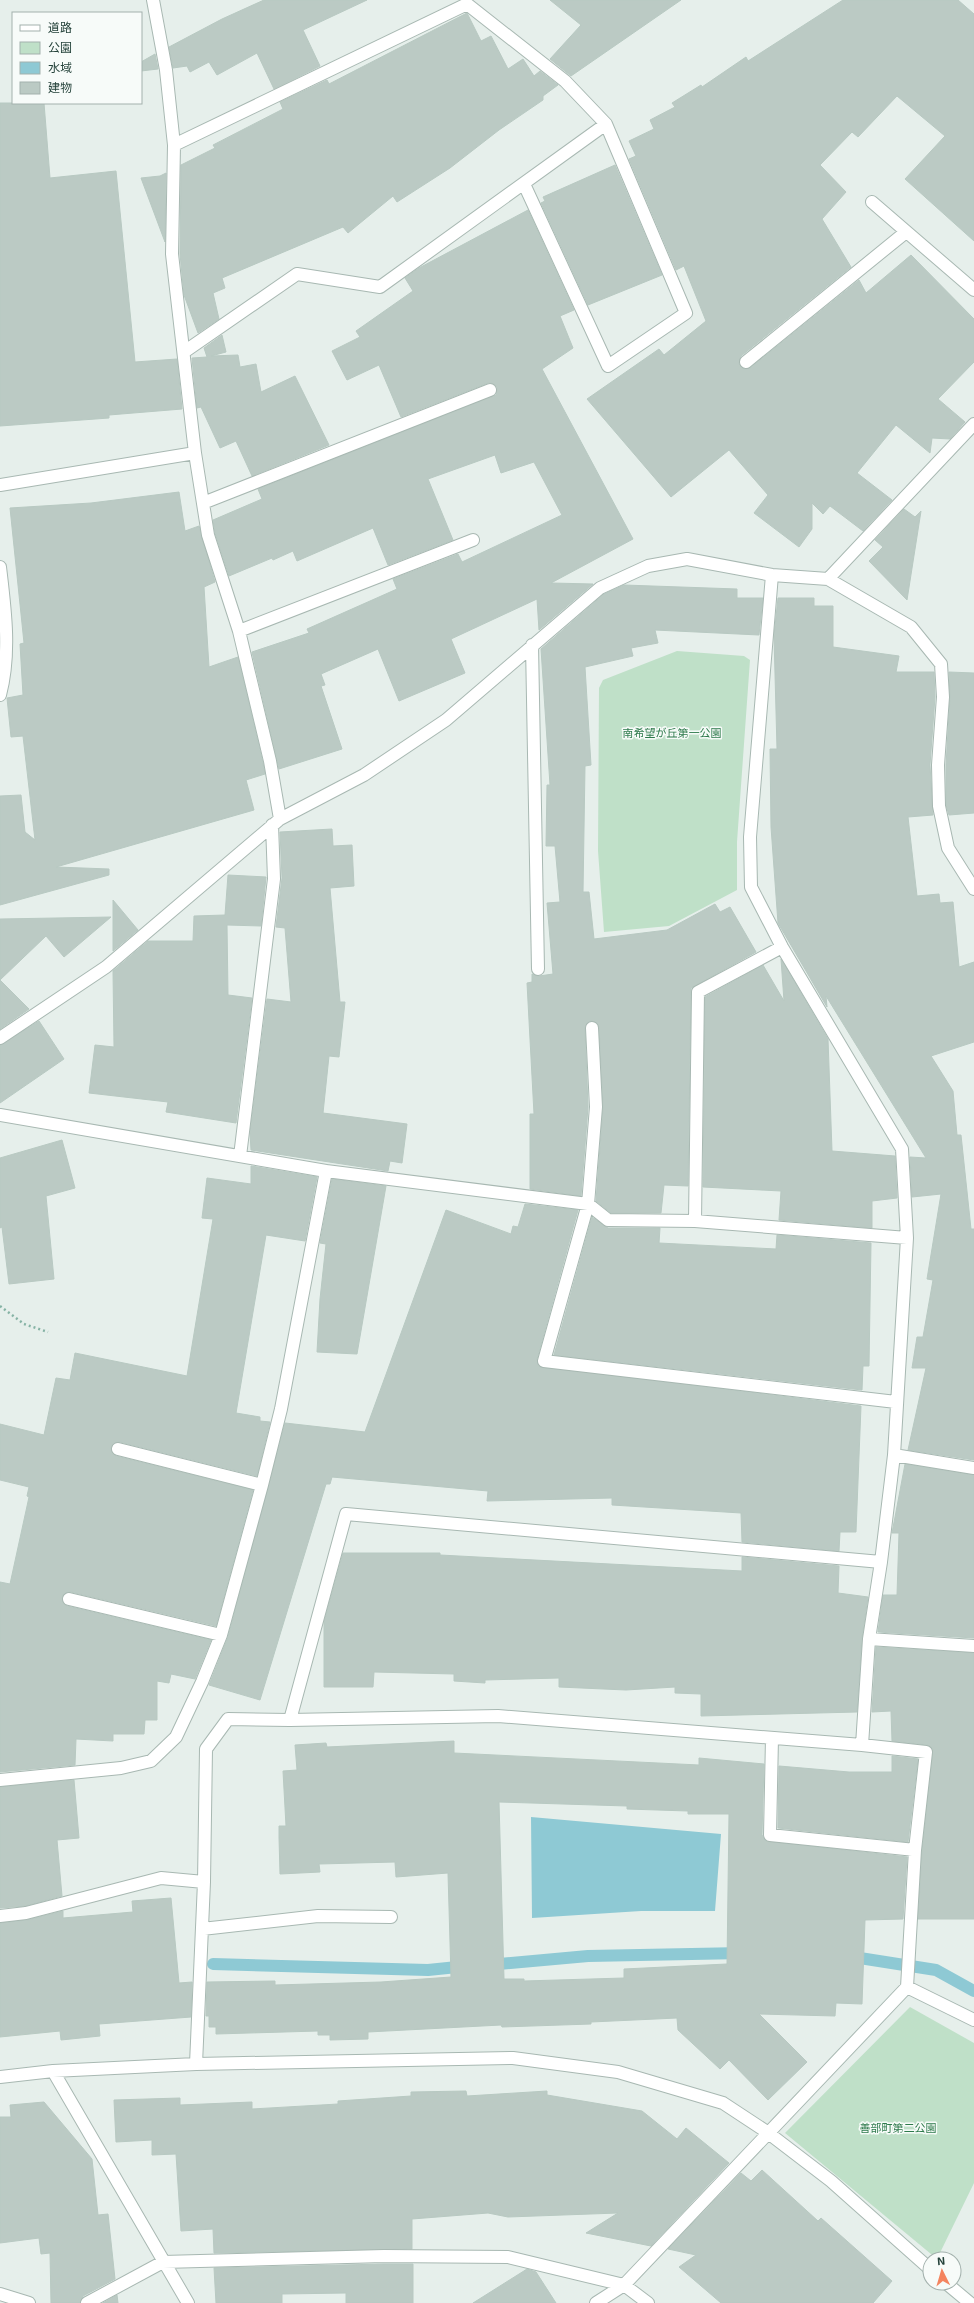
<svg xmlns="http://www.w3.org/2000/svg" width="974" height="2303" font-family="'Exo 2','Noto Sans JP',sans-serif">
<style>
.green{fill:#bfe0c8}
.water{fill:#8ec9d4}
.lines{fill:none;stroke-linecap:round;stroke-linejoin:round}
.stream{stroke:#8ec9d4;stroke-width:12}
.building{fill:#bbcac4;stroke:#b8c9c2;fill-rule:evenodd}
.minor-casing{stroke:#a8b8b2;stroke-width:14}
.path{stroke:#86b3a5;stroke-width:2.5;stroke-dasharray:2 3;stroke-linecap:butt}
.minor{stroke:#fff;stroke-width:12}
.labels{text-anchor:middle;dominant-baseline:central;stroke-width:3;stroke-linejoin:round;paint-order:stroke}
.park-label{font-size:11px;fill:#2d7a4b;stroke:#f7fbf9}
</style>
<rect width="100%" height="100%" fill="#e6efeb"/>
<path class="green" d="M677 651 744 656 750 660 737 842V890L669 926 604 932 598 851 599 688 603 680Z
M910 2007 974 2043V2183L937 2259 785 2133Z"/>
<path class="water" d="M531 1817 721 1834 715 1911H641L532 1918Z"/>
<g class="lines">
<path class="stream" d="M847 1956 936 1970 974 1991
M213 1964 428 1970 467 1966
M488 1965 588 1956 743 1953"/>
</g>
<path class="building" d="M264 0H367L303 30 320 66 274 89 257 53 217 75 209 62 190 72 187 66 173 68 169 47 222 19Z
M550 0H681L571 76 550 59 581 25Z
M843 0H958L974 14V241L905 179 945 136 897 96 858 137 852 132 820 165 846 192 822 219 851 267 741 356 739 364 744 369 750 368 859 280 866 293 911 255 974 319V362L938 399 965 422 950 439 932 438 930 453 896 425 857 473 892 500 863 531 830 506 823 514 812 503V529L799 547 754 513 768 495 729 450 671 497 587 399 659 349 664 355 706 321 684 266 676 270 629 159 636 156 629 141 654 129 650 120 675 107 672 103 701 85 702 87 746 57 748 61Z
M467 13 481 41 491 36 508 69 523 59 534 76 540 71 558 85 543 96V100L499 130 450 168 397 202 393 196 348 233 343 227 222 278 225 288 213 293 219 319 198 333 184 295 180 254 181 165 215 148 213 145 283 109 280 102 327 80 329 84Z
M155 54 158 69 141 71V62Z
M0 103H44L50 178 116 171 135 362 177 359 182 409 109 415V418L0 426Z
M615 165 662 275 588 305 541 203 545 201 543 197Z
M166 173 165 242 141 178 160 176Z
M528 210 574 310 560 316 573 348 542 369 633 539 551 583 593 584 539 630 537 599 451 639 465 673 399 701 378 649 321 674 325 685 321 686 342 749 279 769 252 652 309 633 307 629 397 589 393 579 458 554 462 562 562 515 534 462 501 473 495 455 428 479 453 540 388 565 373 528 297 561 293 551 273 560 272 558 229 576 215 533 213 520 262 499 258 489 496 395 497 387 491 383H488L401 417 379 365 347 380 332 351 360 337 356 331 413 291 405 278 419 268Z
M222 335 226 352 211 356 238 355 240 367 256 364 261 392 295 376 329 445 252 476 236 441 220 448 201 407 197 408 192 358 207 357 204 348Z
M179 492 185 531 199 526 215 582 204 587 209 667 238 657 263 763 265 774 246 780 254 810 56 867 109 869V875L0 905V796L21 795 25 832 35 840 23 736 11 737 7 698 23 695 20 644 24 643 10 508 91 503Z
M904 509 915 517 921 511 907 600 869 561 883 547 875 540Z
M624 585 737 589V598H763L759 635 655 630 658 643 631 648 633 656 585 667 591 765 585 766 583 892H589L594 939 667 930 715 904 720 912 730 907 756 952 691 988 688 1186 664 1185 661 1213H611L596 1201 603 1107 599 1028 598 1024 592 1021 588 1022 585 1028 588 1107 581 1196 530 1189V1114H534L527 983 532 982V974L539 976 553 974 547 903 560 902 555 846H546L547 785H550L541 649 604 594Z
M778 598H814V606H833V647L899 656 896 672H934L935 697 930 765 933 815 908 817 917 896 939 894 940 903 953 902 959 967 974 962V1042L931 1056 953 1091 957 1135H961L971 1229H974V1460L908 1450 926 1368H912L917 1337H923L933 1280 927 1279 941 1194 912 1197 910 1157 926 1158 826 996 827 1007 778 923 771 827 770 749H777L774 636Z
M949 672 974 673V813L949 815 946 805V765L950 698Z
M332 829 333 846 352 845 354 886 330 888 340 1002H345L339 1057 329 1056 323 1113 407 1124 402 1163 390 1161 388 1171 251 1150 250 1133 267 999 291 1002 285 928 276 927 282 878 280 832Z
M228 875 266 877 261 926 227 925 228 995 252 998 236 1123 166 1112 168 1102 89 1093 95 1045 114 1047 113 971 148 941H193L194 916 225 915Z
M113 900 138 930 113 951Z
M111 917 64 957 46 936 0 980 29 1009 0 1029V919Z
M781 959 828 1039 832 1151 895 1156 897 1198 872 1201V1228L779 1220 781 1191 703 1187 705 997 763 965 784 1001Z
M39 1021 64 1059 0 1103V1045Z
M62 1140 75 1188 46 1196 54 1279 9 1284 2 1227 0 1228V1158Z
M251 1166 317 1177 305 1241 266 1235 236 1413 260 1417V1421L270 1422 257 1476 120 1442 113 1444 111 1448 113 1454 116 1456 253 1490 216 1626 71 1592 64 1594 62 1598 64 1604 67 1606 211 1640 195 1679 171 1674 169 1683 157 1681V1720H145L144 1734H113V1741L76 1739 75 1765 0 1772V1582L10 1584 29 1497 27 1496 29 1487 0 1480V1424L44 1435 56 1378 70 1380 75 1353 187 1376 213 1219 202 1218 207 1178 251 1184Z
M332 1179 386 1186 357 1354 317 1352 320 1299 326 1244 320 1243Z
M525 1204 578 1210 537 1359 539 1366 861 1406 856 1532H840L839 1551 742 1542 741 1513 612 1505V1498L487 1501 488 1491 332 1477 330 1484H326L260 1700 209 1685 228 1637 285 1423 365 1432 446 1210 511 1234 513 1226 518 1227Z
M592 1217 608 1228H660L659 1243 776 1249 777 1235 871 1243 869 1366H863L862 1390 554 1355Z
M905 1464 974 1475V1638L878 1632 883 1595H897L899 1533H892Z
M343 1553H440V1555L742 1571V1557L839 1566 838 1593 868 1597 862 1638 857 1712 701 1716V1694L675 1693V1687L626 1690 559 1687V1678L485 1680V1683L454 1681V1674L374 1672 373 1687H324V1622Z
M876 1647 974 1653V1919H918L922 1851 933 1749 927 1745 892 1741 891 1711 872 1712Z
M454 1741V1753L699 1765V1758L764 1764 762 1835 766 1841 907 1857 903 1919 865 1920 862 2004 836 2003 835 2016 759 2014 807 2062 768 2100 729 2060 720 2069 678 2030 677 2018 591 2022V2024L502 2027 501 2025 368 2032V2039L330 2040V2035H318V2031L216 2034V2027H209V2016H206L207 1982 275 1981V1985L381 1982 451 1977 448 1873 396 1877 395 1862 319 1864 320 1872 280 1874 279 1837V1826H286L283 1771 297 1770 295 1745 326 1743 327 1747ZM499 1802 627 1806V1809L688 1811V1814H729L727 1964 624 1969V1978L524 1981V1979H504Z
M892 1756 918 1759 908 1842 778 1828 779 1766 849 1772H892Z
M74 1780 79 1838 57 1840 62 1896 25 1906 0 1908V1787Z
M171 1898 179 1983 192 1982 191 2017 99 2024 100 2036 61 2040 60 2031 0 2037V1923L27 1920 63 1911V1918L133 1912 132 1901Z
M466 2091 467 2096 547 2091V2095L642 2111 677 2139 686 2128 729 2163 651 2246 586 2233 618 2213 508 2217 488 2213 412 2219V2249L214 2253 213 2229 181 2231 176 2154 152 2155V2140L116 2142 114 2100 180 2098V2105L252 2102V2109L338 2104V2101L411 2096V2092Z
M44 2102 92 2159 98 2215 108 2214 115 2279 83 2296 80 2303H51L50 2253 41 2254 39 2238 0 2243V2117H11L10 2105Z
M762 2170 818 2221 821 2218 892 2281 873 2303H721L679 2267 696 2255 668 2249 741 2173 751 2181Z
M384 2264H413V2303H346V2293L282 2294V2303H216L214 2268Z
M527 2269 536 2272 556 2303H473Z
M117 2295 118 2303H103Z"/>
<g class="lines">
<defs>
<path id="minor" d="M153 0 166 70 174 145 172 254 195 453 208 535 239 631 270 761 280 819
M174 145 467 4 565 81 606 124 686 313 608 366 524 184
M872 202 974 290
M184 352 297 274 380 287 606 124
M746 362 906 232
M0 485 195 453
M203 503 490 390
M0 567C5 609 11 653 0 695
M772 575 750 837 751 887 782 947 902 1149 907 1238 894 1455 881 1562 869 1639 862 1745
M828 579 974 424
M239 631 473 540
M532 645 538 969
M592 1028 596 1107 588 1204 544 1361 896 1402
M0 1038 106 967 280 819 364 775 446 720 600 588 648 566 687 559 772 575 828 579 911 627 941 664 943 697 938 765 939 806 948 848 974 889
M0 1115 326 1171 588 1204 608 1220 695 1221 907 1238
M240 1156 274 879 272 825
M695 1221 698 992 782 947
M118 1449 262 1485
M894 1455 974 1468
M69 1599 221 1635
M869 1639 974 1646
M290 1720 346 1514 881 1562
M0 1780 121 1768 151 1761 176 1737 202 1682 221 1635 262 1485 281 1409 326 1171
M0 1916 26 1913 161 1878 204 1882
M202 1929 318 1916 391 1917
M907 1987 974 2020
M196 2064 204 1882 206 1749 228 1719 290 1720 498 1716 862 1745 926 1752 915 1850 770 1835 772 1738
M53 2071 188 2303
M0 2077 53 2071 196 2064 513 2058 618 2072 723 2103 767 2132 831 2181 930 2269
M946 2283 970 2303
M0 2294 29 2303
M87 2303 163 2262 384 2256 508 2257 624 2285 648 2303
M596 2303 624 2285 907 1987 915 1850"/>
</defs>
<use href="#minor" class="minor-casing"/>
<path class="path" d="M0 1306 24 1324 48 1332"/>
<use href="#minor" class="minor"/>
</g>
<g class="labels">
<g class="park-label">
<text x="672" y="732">南希望が丘第一公園</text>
<text x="898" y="2127">善部町第二公園</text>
</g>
</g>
<rect x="12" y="12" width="130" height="92" fill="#f7fbf9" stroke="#a3b1ad"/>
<rect x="20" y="25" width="20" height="6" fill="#ffffff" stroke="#a3b1ad"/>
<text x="48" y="32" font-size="12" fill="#24423a">道路</text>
<rect x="20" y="42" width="20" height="12" fill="#bfe0c8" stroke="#a3b1ad"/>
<text x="48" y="52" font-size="12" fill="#24423a">公園</text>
<rect x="20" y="62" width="20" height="12" fill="#8ec9d4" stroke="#a3b1ad"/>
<text x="48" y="72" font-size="12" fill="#24423a">水域</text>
<rect x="20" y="82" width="20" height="12" fill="#bbcac4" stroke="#a3b1ad"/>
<text x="48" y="92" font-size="12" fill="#24423a">建物</text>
<g transform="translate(942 2271) rotate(355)"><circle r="19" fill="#f7fbf9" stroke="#a3b1ad"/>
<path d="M0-3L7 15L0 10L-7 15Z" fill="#f4845f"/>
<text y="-6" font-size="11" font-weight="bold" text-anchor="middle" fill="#24423a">N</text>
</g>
</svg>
